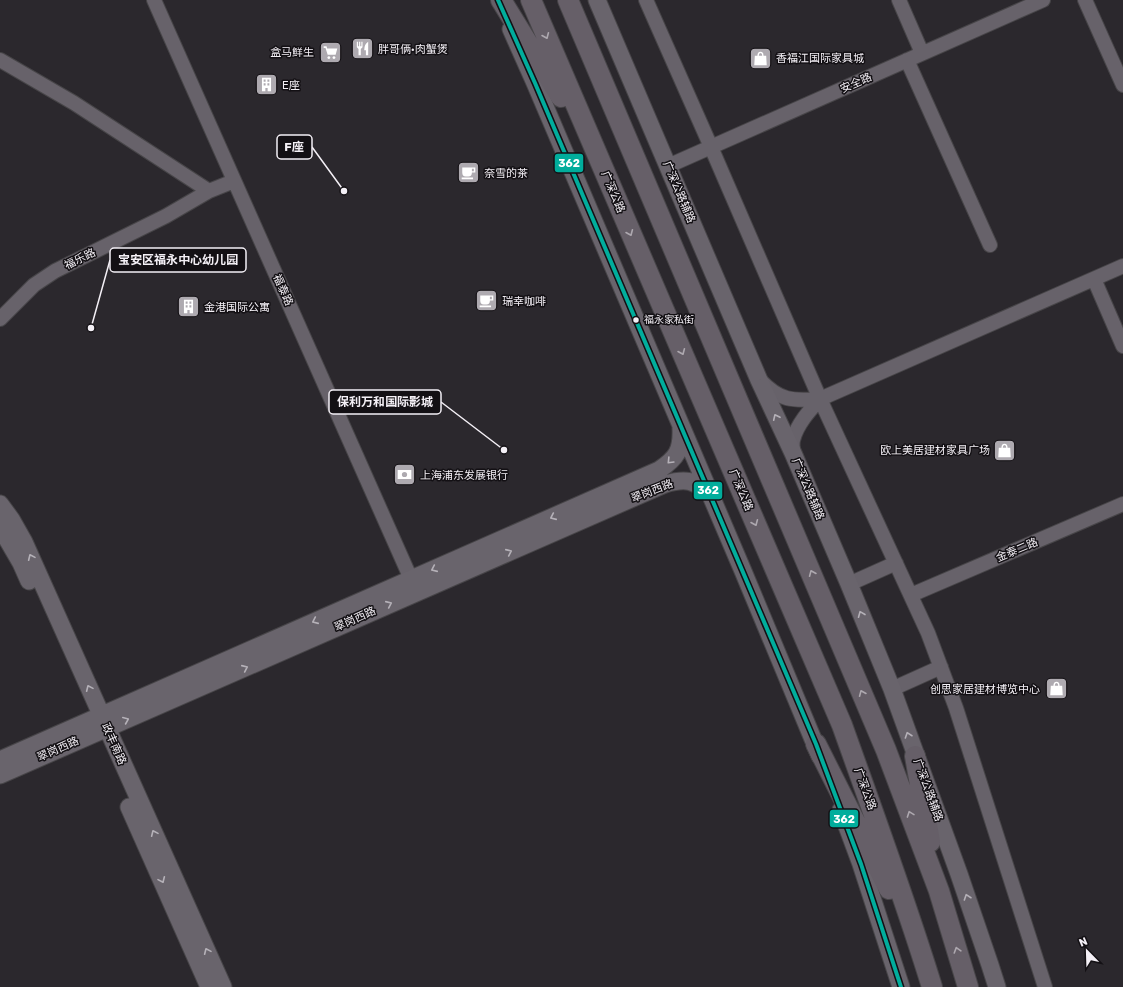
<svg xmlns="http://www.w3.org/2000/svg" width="1123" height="987" font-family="Rubik,'Noto Sans SC',sans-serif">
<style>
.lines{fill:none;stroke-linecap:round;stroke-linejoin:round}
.minor-casing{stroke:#474548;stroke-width:16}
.major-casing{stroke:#474548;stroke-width:19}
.highway-casing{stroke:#474548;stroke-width:22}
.minor{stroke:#67626a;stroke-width:14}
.major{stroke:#69646c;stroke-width:17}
.highway{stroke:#665f68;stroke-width:20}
.bus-1-casing{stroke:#131014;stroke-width:7}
.bus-1{stroke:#01ad9c;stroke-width:4}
.oneway{stroke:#ada8af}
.oneway2{stroke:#b5b1b8}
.bus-dot{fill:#f4f0f6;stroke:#131014;stroke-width:1.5}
.labels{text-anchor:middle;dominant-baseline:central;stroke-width:3;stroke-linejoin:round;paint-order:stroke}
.bus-label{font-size:10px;fill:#f4f0f6;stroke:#131014;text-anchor:start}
.poi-label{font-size:11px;fill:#f4f0f6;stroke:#131014;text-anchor:start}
.street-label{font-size:11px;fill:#f4f0f6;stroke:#131014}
.leader{fill:none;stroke:#f4f0f6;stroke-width:1.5}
.callout-dot{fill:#f4f0f6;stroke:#131014;stroke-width:1.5}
.callout{fill:#131014;stroke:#f4f0f6;stroke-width:1.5}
.callout-label{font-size:12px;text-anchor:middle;font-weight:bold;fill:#f4f0f6}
.line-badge{stroke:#131014;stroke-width:1.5}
.badge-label{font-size:11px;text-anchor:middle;font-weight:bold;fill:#fff}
</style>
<rect width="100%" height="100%" fill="#2b282d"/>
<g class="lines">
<defs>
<path id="minor" d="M154 0 411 579
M646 0 711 147 820 399 928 633 956 708 1045 987
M899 0 922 53
M1085 0 1123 85
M0 60 74 103 209 191
M907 60 990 245
M668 166 1043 0
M1094 279 1123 346
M0 319 34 285 55 271 166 216 209 191 234 181
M760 380C780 401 792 401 820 399L1123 266
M793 453C793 449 792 444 793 440 797 424 810 410 820 399
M849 584 896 563
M911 595 1123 504
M892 689 941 667"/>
<path id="major" d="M597 0 759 380 793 453 849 584 892 689 959 874 990 965 997 987
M511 29 535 83 743 571 820 756
M0 504 11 519 24 542 223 987
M0 527 21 563 29 581
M0 760 659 470C677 458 682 450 681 428
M0 775 665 484C686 478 694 480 710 494
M129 807 209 987
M841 810 861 864 901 987"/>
<path id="highway" d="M501 0 561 97
M531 0 842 725C873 812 905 899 932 987
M568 0 886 750 939 891 968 987
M816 744 889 889
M915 756 930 842"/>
</defs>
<use href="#minor" class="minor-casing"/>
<use href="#major" class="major-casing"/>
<use href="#highway" class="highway-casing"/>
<use href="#minor" class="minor"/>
<use href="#major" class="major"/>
<use href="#highway" class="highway"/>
<defs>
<path id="bus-1" d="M498 0 535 83 816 744 861 864 901 987"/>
</defs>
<use href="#bus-1" class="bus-1-casing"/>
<use href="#bus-1" class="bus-1"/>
</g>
<defs><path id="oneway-chevron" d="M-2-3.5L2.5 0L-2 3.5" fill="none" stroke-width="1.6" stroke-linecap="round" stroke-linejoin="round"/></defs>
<g class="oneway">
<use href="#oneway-chevron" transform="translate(546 36) rotate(67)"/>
<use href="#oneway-chevron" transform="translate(630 233) rotate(67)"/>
<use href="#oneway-chevron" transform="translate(682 352) rotate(67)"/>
<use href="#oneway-chevron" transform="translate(755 523) rotate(67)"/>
<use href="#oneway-chevron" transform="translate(812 573) rotate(-113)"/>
<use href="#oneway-chevron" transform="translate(862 693) rotate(-113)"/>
<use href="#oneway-chevron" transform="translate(910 814) rotate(-110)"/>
<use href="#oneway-chevron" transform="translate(957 950) rotate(-107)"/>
</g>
<g class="oneway2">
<use href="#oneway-chevron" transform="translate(776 417) rotate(-115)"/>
<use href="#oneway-chevron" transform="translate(670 461) rotate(134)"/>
<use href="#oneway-chevron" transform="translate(553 517) rotate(156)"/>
<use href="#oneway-chevron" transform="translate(509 552) rotate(-24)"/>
<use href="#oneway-chevron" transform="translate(31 557) rotate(-114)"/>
<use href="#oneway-chevron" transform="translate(434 569) rotate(156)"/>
<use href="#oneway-chevron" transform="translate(389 604) rotate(-24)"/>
<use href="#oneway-chevron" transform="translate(861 614) rotate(-112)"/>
<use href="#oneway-chevron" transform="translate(315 621) rotate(156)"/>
<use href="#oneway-chevron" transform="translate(245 668) rotate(-24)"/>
<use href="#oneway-chevron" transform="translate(89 688) rotate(-114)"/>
<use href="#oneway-chevron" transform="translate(126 720) rotate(-23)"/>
<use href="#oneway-chevron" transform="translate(908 735) rotate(-109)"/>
<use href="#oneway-chevron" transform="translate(154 833) rotate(-114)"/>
<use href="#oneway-chevron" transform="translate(162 880) rotate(66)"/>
<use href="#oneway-chevron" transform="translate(967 897) rotate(-109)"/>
<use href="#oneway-chevron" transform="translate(207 951) rotate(-114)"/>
</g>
<defs>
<symbol id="restaurant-square" viewBox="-11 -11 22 22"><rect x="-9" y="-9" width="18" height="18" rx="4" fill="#aeaab0" stroke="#131014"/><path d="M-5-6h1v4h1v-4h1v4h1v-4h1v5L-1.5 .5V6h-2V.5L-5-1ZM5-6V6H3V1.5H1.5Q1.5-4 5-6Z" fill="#fff"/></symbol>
<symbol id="supermarket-square" viewBox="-11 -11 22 22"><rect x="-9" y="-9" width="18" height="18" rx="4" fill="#aeaab0" stroke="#131014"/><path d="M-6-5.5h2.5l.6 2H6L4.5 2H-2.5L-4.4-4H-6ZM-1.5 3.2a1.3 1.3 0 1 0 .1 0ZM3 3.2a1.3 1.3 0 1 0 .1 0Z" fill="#fff"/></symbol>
<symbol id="shop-square" viewBox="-11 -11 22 22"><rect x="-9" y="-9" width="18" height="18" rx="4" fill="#aeaab0" stroke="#131014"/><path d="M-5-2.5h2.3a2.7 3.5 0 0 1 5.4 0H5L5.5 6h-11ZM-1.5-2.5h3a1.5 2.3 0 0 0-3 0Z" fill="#fff"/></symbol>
<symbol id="building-square" viewBox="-11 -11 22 22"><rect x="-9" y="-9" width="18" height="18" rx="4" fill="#aeaab0" stroke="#131014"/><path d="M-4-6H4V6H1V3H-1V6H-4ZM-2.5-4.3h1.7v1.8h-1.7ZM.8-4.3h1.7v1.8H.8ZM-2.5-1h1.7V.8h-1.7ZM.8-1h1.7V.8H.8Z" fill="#fff"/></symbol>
<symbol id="cafe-square" viewBox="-11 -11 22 22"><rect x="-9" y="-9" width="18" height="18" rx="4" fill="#aeaab0" stroke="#131014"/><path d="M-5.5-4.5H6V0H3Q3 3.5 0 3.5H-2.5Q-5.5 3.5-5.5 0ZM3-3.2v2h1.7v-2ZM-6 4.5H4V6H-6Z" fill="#fff"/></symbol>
<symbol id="bank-square" viewBox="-11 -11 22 22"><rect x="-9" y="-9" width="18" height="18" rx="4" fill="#aeaab0" stroke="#131014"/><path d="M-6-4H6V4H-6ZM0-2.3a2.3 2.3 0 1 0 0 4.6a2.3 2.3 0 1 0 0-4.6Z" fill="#fff"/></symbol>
</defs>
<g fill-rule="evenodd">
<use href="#restaurant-square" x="350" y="36" width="25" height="25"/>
<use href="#supermarket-square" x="318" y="40" width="25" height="25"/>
<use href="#shop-square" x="748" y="46" width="25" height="25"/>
<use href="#building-square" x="254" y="72" width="25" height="25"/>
<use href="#cafe-square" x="456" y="160" width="25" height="25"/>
<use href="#cafe-square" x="474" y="288" width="25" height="25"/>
<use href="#building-square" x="176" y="294" width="25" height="25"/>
<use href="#shop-square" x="992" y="438" width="25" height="25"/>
<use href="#bank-square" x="392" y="462" width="25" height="25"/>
<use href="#shop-square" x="1044" y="676" width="25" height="25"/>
</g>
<circle class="bus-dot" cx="636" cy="320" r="3.5"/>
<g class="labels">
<g class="bus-label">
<text x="644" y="320">福永家私街</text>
</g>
<g class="poi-label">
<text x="378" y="49">胖哥俩·肉蟹煲</text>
<text x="314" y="52" text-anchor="end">盒马鲜生</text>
<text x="776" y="58">香福江国际家具城</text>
<text x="282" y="85">E座</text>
<text x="484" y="173">奈雪的茶</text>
<text x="502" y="301">瑞幸咖啡</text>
<text x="204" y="307">金港国际公寓</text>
<text x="990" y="450" text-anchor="end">欧上美居建材家具广场</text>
<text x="420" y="475">上海浦东发展银行</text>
<text x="1040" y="689" text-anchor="end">创思家居建材博览中心</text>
</g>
<g class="street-label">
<text transform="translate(856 83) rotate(-24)">安全路</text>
<text transform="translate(613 192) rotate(67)">广深公路</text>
<text transform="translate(679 192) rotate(67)">广深公路辅路</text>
<text transform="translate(80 259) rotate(-26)">福乐路</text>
<text transform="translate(283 290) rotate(66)">福泰路</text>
<text transform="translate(808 489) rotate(67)">广深公路辅路</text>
<text transform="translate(741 490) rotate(67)">广深公路</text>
<text transform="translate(652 491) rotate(-21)">翠岗西路</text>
<text transform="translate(1017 550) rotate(-23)">金泰二路</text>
<text transform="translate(355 619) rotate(-24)">翠岗西路</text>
<text transform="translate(114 744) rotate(66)">政丰南路</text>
<text transform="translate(58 749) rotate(-24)">翠岗西路</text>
<text transform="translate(865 789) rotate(70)">广深公路</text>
<text transform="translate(928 790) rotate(70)">广深公路辅路</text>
</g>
</g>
<path class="leader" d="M344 191L312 147M91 328L110 260M504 450L441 402"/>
<g class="callout-dot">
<circle cx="344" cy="191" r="4"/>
<circle cx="91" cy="328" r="4"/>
<circle cx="504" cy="450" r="4"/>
</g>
<g class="callout">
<rect x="277" y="135" width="35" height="24" rx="4"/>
<rect x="110" y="248" width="136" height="24" rx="4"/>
<rect x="329" y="390" width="112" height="24" rx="4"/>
</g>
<g class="callout-label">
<text x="294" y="151">F座</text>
<text x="178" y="264">宝安区福永中心幼儿园</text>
<text x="385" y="406">保利万和国际影城</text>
</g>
<g class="line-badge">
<rect x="554" y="153" width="30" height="20" rx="4" fill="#01ad9c"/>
<rect x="693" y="481" width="30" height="19" rx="4" fill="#01ad9c"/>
<rect x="829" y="809" width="30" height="19" rx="4" fill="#01ad9c"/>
</g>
<g class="badge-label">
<text x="569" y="167">362</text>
<text x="708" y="494">362</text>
<text x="844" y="823">362</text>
</g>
<g transform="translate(1087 951) rotate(337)" stroke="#131014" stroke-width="3" paint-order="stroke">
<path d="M0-3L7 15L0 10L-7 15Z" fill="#f4f0f6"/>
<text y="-6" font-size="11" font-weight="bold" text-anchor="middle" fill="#f4f0f6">N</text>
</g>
</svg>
